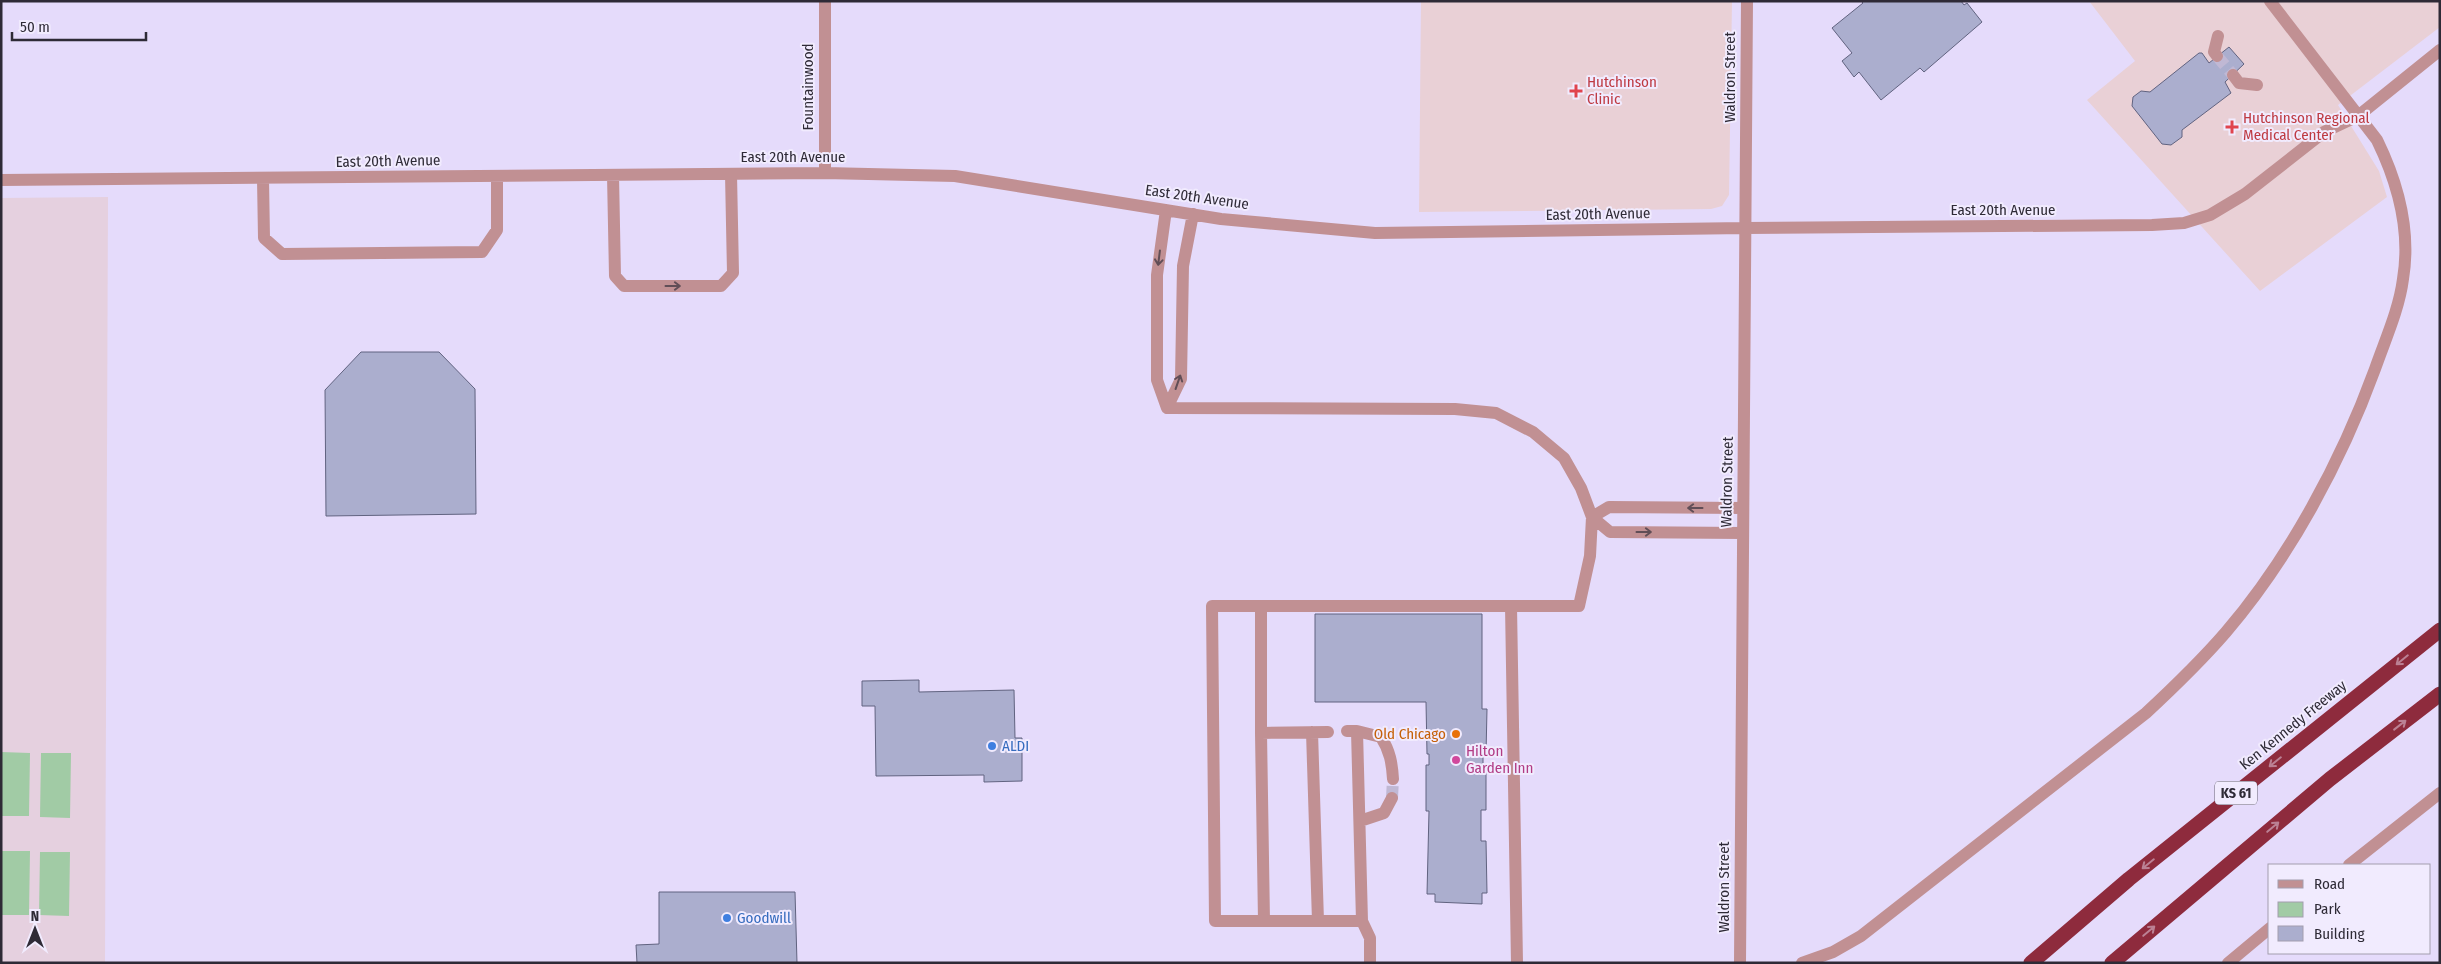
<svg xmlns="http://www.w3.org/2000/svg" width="2441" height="964" font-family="'Fira Sans Condensed',sans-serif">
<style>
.education{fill:#e5d0df}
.medical{fill:#e9d0d6}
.green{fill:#a1cba5}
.building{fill:#abaece;stroke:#616380}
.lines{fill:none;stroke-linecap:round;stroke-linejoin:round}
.minor-tunnel{stroke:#c0b8d4;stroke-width:12;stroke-dasharray:12 6;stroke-linecap:butt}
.minor{stroke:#c19093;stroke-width:12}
.highway{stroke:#8e2b3d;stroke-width:15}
.oneway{stroke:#614e57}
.oneway2{stroke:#bb8194}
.health-dot{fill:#e0444e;stroke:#f1ebfe;stroke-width:2}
.food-dot{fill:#e8710a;stroke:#f1ebfe;stroke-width:2}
.shop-dot{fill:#3f7fe0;stroke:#f1ebfe;stroke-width:2}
.hotel-dot{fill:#d1479c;stroke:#f1ebfe;stroke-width:2}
.labels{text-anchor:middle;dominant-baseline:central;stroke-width:4;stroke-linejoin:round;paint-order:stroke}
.shield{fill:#f1ebfe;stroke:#686472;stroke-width:1}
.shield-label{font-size:14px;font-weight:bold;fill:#2e2a36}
.street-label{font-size:15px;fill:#2e2a36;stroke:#f1ebfe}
.health-label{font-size:15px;fill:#be3a42;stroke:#f1ebfe;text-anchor:start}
.food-label{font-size:15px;fill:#c56008;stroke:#f1ebfe;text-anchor:end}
.shop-label{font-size:15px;fill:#366cbe;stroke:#f1ebfe;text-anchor:start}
.hotel-label{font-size:15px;fill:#b23c85;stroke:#f1ebfe;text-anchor:start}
</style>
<rect width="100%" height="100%" fill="#e5dbfb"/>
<path class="education" d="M108 197 105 963H1V198Z"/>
<path class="medical" d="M1421 1H1732L1729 195 1722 206 1711 209 1419 212Z
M2089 1H2440V27L2338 105 2379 171 2387 197 2260 291 2087 100 2135 61Z"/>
<path class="green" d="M1 752 30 753 29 816H1Z
M41 753H71L70 818 40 817Z
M1 851H30L29 915H1Z
M40 852H70L69 916 39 915Z"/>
<path class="building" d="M1861 1H1961L1964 5 1967 3 1982 22 1924 72 1920 68 1881 100 1859 72 1854 77 1842 61 1852 53 1832 28 1863 3Z
M2229 47 2244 64 2225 82 2231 93 2182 130V137L2171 145 2162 144 2132 106 2133 97 2141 91 2150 92 2199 53H2202L2209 63Z
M361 352H439L475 389 476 514 326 516 325 390Z
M1315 614H1482V709H1487L1486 754H1483V765H1486V810H1481V841H1486L1487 893H1482V904L1435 902V894H1427L1429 811H1426V765H1429V754H1427L1426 702H1315Z
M919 680V692L1014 690 1015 738H1022V781L984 782V775L876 776 875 706H862V681Z
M659 892H795L797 963H637L636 945 659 944Z"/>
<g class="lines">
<path class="minor-tunnel" d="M2217 56 2233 75
M1392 798 1393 779"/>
<path class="minor" d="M825 1V173
M2217 56 2214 52 2218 36
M2233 75 2239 83 2257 85
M613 175 615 276 624 286H721L733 273 731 174
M263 179 264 238 282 254 482 252 497 230V176
M1 180 825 173 955 176 1221 219 1375 233 1745 228 2152 225 2184 223 2210 215 2245 194 2324 132 2358 116 2440 50
M1166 210 1157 275V380L1167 408 1181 379 1183 266 1193 214
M1167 408 1455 409 1496 413 1533 432 1564 458 1581 488 1592 517 1590 556 1579 606H1261V733L1328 732
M1743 533 1610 532 1592 517 1609 507 1743 508
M1261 606H1212L1215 921H1362
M1511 606 1517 963
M1347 731H1357L1362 921 1370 938V963
M1357 731 1381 737C1390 751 1392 763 1393 779
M1312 732 1318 921
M1261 733 1264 921
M1360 821 1384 813 1392 798
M2349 865 2440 793
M1740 963 1747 1
M1802 963 1833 952 1861 936 2146 713C2174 687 2201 661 2226 632 2290 557 2341 462 2375 369 2385 340 2399 310 2403 279 2411 231 2398 183 2377 140L2270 1
M2228 963 2270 928"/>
<path class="highway" d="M2031 963 2129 879 2440 630
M2112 963 2330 779 2440 694"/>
</g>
<defs><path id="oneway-shaft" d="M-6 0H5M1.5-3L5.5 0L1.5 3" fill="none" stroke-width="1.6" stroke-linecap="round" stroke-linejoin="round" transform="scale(1.25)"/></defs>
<g class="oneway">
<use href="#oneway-shaft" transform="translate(1159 258) rotate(97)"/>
<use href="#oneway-shaft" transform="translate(673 286)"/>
<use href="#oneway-shaft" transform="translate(1178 382) rotate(-71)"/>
<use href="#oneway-shaft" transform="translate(1695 508) rotate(-180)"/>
<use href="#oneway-shaft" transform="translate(1644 532)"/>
</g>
<g class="oneway2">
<use href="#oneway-shaft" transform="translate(2402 660) rotate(141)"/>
<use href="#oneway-shaft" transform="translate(2400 725) rotate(-38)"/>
<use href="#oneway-shaft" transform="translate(2275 762) rotate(141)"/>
<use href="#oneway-shaft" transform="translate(2273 827) rotate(-40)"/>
<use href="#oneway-shaft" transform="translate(2148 864) rotate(141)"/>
<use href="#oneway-shaft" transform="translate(2149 931) rotate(-40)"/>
</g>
<g class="health-dot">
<path d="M1573.5 83.5h5v5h5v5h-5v5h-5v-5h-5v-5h5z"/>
<path d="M2229.5 119.5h5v5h5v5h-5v5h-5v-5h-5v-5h5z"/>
</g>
<circle class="food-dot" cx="1456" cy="734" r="5"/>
<g class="shop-dot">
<circle cx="992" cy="746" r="5"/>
<circle cx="727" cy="918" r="5"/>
</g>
<circle class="hotel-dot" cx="1456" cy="760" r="5"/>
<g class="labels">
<rect class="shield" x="2215" y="781.5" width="42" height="23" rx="4"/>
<g class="shield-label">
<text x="2236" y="793">KS 61</text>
</g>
<g class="street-label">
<text transform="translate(1730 77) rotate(-90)">Waldron Street</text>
<text transform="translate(808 87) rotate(-90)">Fountainwood</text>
<text x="793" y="157">East 20th Avenue</text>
<text transform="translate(388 161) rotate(-1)">East 20th Avenue</text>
<text transform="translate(1197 197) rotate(8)">East 20th Avenue</text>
<text x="2003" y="210">East 20th Avenue</text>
<text transform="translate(1598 214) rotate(-1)">East 20th Avenue</text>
<text transform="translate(1727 482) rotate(-89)">Waldron Street</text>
<text transform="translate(2293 725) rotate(-39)">Ken Kennedy Freeway</text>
<text transform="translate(1724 887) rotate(-90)">Waldron Street</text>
</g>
<g class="health-label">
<text x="1587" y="82">Hutchinson<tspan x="1587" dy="17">Clinic</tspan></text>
<text x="2243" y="118">Hutchinson Regional<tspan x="2243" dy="17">Medical Center</tspan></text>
</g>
<g class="food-label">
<text x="1446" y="734">Old Chicago</text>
</g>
<g class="shop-label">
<text x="1002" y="746">ALDI</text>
<text x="737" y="918">Goodwill</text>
</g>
<g class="hotel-label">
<text x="1466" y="751">Hilton<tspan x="1466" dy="17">Garden Inn</tspan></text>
</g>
</g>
<rect width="2441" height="964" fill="none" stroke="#2e2a36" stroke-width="5"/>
<rect x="2268" y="864" width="162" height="90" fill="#f1ebfe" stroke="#a39eae"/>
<rect x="2278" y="880" width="25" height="8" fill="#c19093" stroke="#a39eae"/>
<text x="2314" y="889" font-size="15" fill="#2e2a36">Road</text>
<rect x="2278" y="902" width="25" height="15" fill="#a1cba5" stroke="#a39eae"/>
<text x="2314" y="914" font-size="15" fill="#2e2a36">Park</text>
<rect x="2278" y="926" width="25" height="15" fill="#abaece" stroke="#a39eae"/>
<text x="2314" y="939" font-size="15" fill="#2e2a36">Building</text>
<g transform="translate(35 929)" stroke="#f1ebfe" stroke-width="4" paint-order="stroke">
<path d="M0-4L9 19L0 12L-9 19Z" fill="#2e2a36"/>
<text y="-8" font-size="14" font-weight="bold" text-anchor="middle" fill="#2e2a36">N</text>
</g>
<path d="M12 32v8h134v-8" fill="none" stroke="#2e2a36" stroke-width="2.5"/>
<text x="20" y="32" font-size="15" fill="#2e2a36" stroke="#f1ebfe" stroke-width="4" paint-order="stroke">50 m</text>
</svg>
